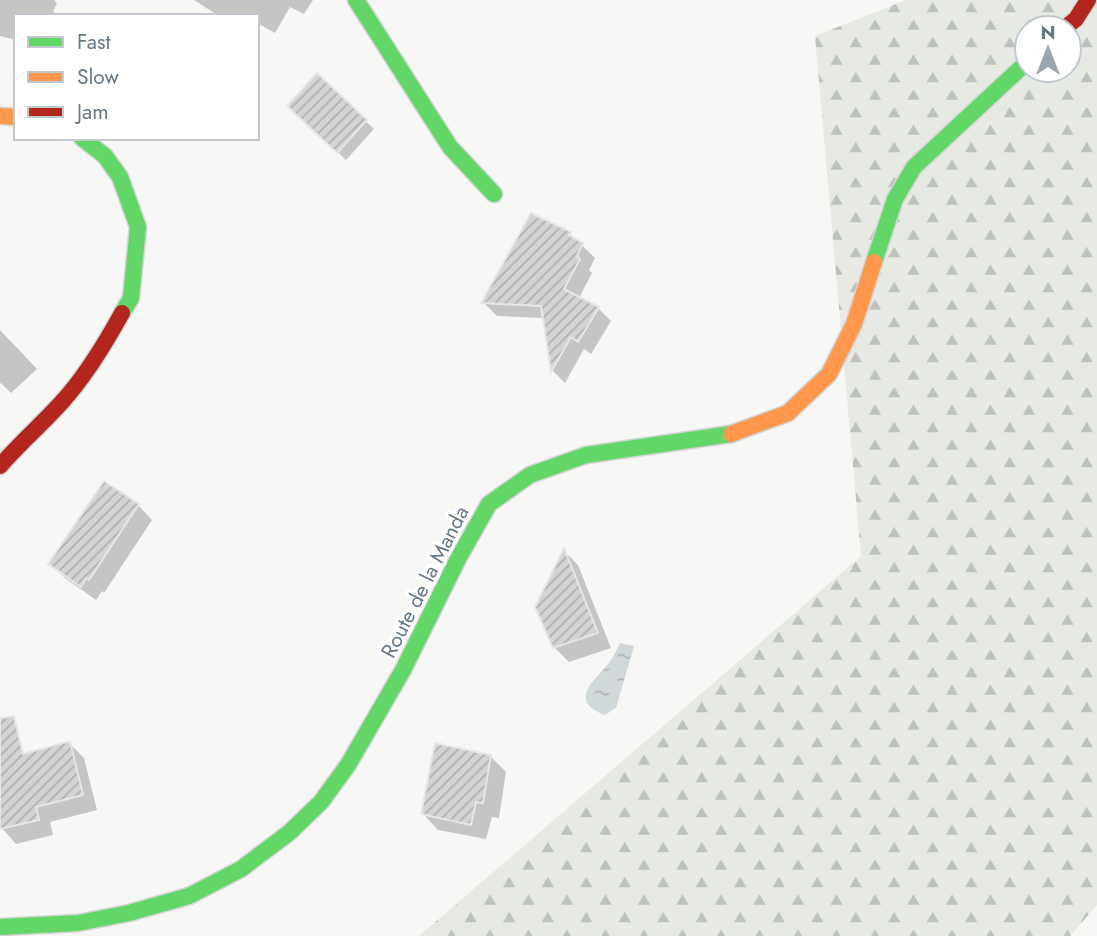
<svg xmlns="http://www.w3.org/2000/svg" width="1097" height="936" font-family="Jost,sans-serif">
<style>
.forest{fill:url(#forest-firs);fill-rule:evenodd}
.water{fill:url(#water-ripples)}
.shadow{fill:#0003}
.building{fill:url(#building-hatch);stroke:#e6e6e5;stroke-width:2}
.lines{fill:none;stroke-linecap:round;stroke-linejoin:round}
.fast-casing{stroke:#d3d5d5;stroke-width:19}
.slow-casing{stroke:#d3d5d5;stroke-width:19}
.jam-casing{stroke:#d3d5d5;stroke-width:19}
.fast{stroke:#63d668;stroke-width:16}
.slow{stroke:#ff974d;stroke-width:16}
.jam{stroke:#b3261e;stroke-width:16}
.labels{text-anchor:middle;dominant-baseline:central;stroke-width:7;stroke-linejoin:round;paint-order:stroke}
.street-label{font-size:21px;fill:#657887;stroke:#fff}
</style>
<defs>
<pattern id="forest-firs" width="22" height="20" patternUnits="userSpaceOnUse" patternTransform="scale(1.75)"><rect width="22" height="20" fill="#e6eae3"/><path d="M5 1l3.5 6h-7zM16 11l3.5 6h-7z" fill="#bec2be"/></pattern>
<pattern id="water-ripples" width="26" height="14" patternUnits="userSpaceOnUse" patternTransform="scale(1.75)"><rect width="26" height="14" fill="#d0d8da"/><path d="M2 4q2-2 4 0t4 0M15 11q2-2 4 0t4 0" fill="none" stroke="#acb4b6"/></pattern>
<pattern id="building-hatch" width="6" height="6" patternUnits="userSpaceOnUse" patternTransform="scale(1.75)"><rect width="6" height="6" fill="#d2d3d3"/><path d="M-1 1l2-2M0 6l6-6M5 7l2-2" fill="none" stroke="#aeb0b1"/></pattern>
</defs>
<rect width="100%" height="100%" fill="#f7f7f5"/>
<path class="forest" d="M906 0H1097V905L1070 936H419L861 556 815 36ZM1027 28H1069V70H1027Z"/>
<path class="water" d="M620 643 634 646 616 708 605 715C568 701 593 682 609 663 613 657 617 650 620 643Z"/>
<path class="shadow" d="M0 0H54L57 3 53 12 65 16H16V40L0 36Z
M194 0H313L304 14 290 7 275 33 257 23V16H219Z
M317 76 374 129 346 160 290 106Z
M570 234 595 258 589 270 592 273 579 298 598 308 611 321 591 354 584 349 565 383 553 371 545 318 497 316 484 303Z
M0 330 37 369 11 393 1 383 0 384Z
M138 505 152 520 104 593 102 591 96 600 65 578 50 564Z
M564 551 578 565 611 648 569 662 554 647Z
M69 743 84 758 97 810 50 822 53 835 16 844 0 826V761Z
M490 756 506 772 499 818 492 817 486 839 438 830 423 814Z"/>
<path class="building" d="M317 73 367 120 337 153 287 106Z
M531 213 571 232 569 235 583 243 577 256 580 259 564 289 599 307 578 342 571 337 551 372 541 306 481 303Z
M104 481 139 504 89 580 86 578 81 587 48 564Z
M564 548 598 633 553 648 535 607Z
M14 716 23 754 70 741 83 795 36 807 39 820 0 829V718Z
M435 743 491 755 483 803 476 802 471 825 421 814Z"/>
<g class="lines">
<defs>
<path id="fast" d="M356 0 450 147 494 194
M82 138 105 156 120 177 138 227 131 298 122 313
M874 262 895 199 914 167 1027 62
M0 927 78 923 129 913 189 896 241 869 290 832 321 802 348 765 403 670 459 557 489 504 530 475 586 455 731 434"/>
<path id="slow" d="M0 116 16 117
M731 434 788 413 829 374 854 324 874 262"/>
<path id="jam" d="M1065 28 1076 19 1088 0
M0 466C19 444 41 425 61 403 85 377 105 344 122 313"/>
</defs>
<use href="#fast" class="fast-casing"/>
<use href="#slow" class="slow-casing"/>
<use href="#jam" class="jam-casing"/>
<use href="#fast" class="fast"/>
<use href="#slow" class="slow"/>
<use href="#jam" class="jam"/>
</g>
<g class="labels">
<g class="street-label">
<text transform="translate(425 582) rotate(-63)">Route de la Manda</text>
</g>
</g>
<rect x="14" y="14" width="245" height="126" fill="#ffffff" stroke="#c1c9cf" stroke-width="2"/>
<rect x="28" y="37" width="35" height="10" fill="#63d668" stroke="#c1c9cf" stroke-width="2"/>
<text x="77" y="49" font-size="21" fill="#657887">Fast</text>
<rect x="28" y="72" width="35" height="10" fill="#ff974d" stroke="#c1c9cf" stroke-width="2"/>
<text x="77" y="84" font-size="21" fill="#657887">Slow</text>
<rect x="28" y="107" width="35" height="10" fill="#b3261e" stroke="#c1c9cf" stroke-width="2"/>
<text x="77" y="119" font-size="21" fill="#657887">Jam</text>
<g transform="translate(1048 49)"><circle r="33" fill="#ffffff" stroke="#c1c9cf" stroke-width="2"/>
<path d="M0-5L12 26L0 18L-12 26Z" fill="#98a4ae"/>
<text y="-10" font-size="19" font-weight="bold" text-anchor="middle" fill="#657887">N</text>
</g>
</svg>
